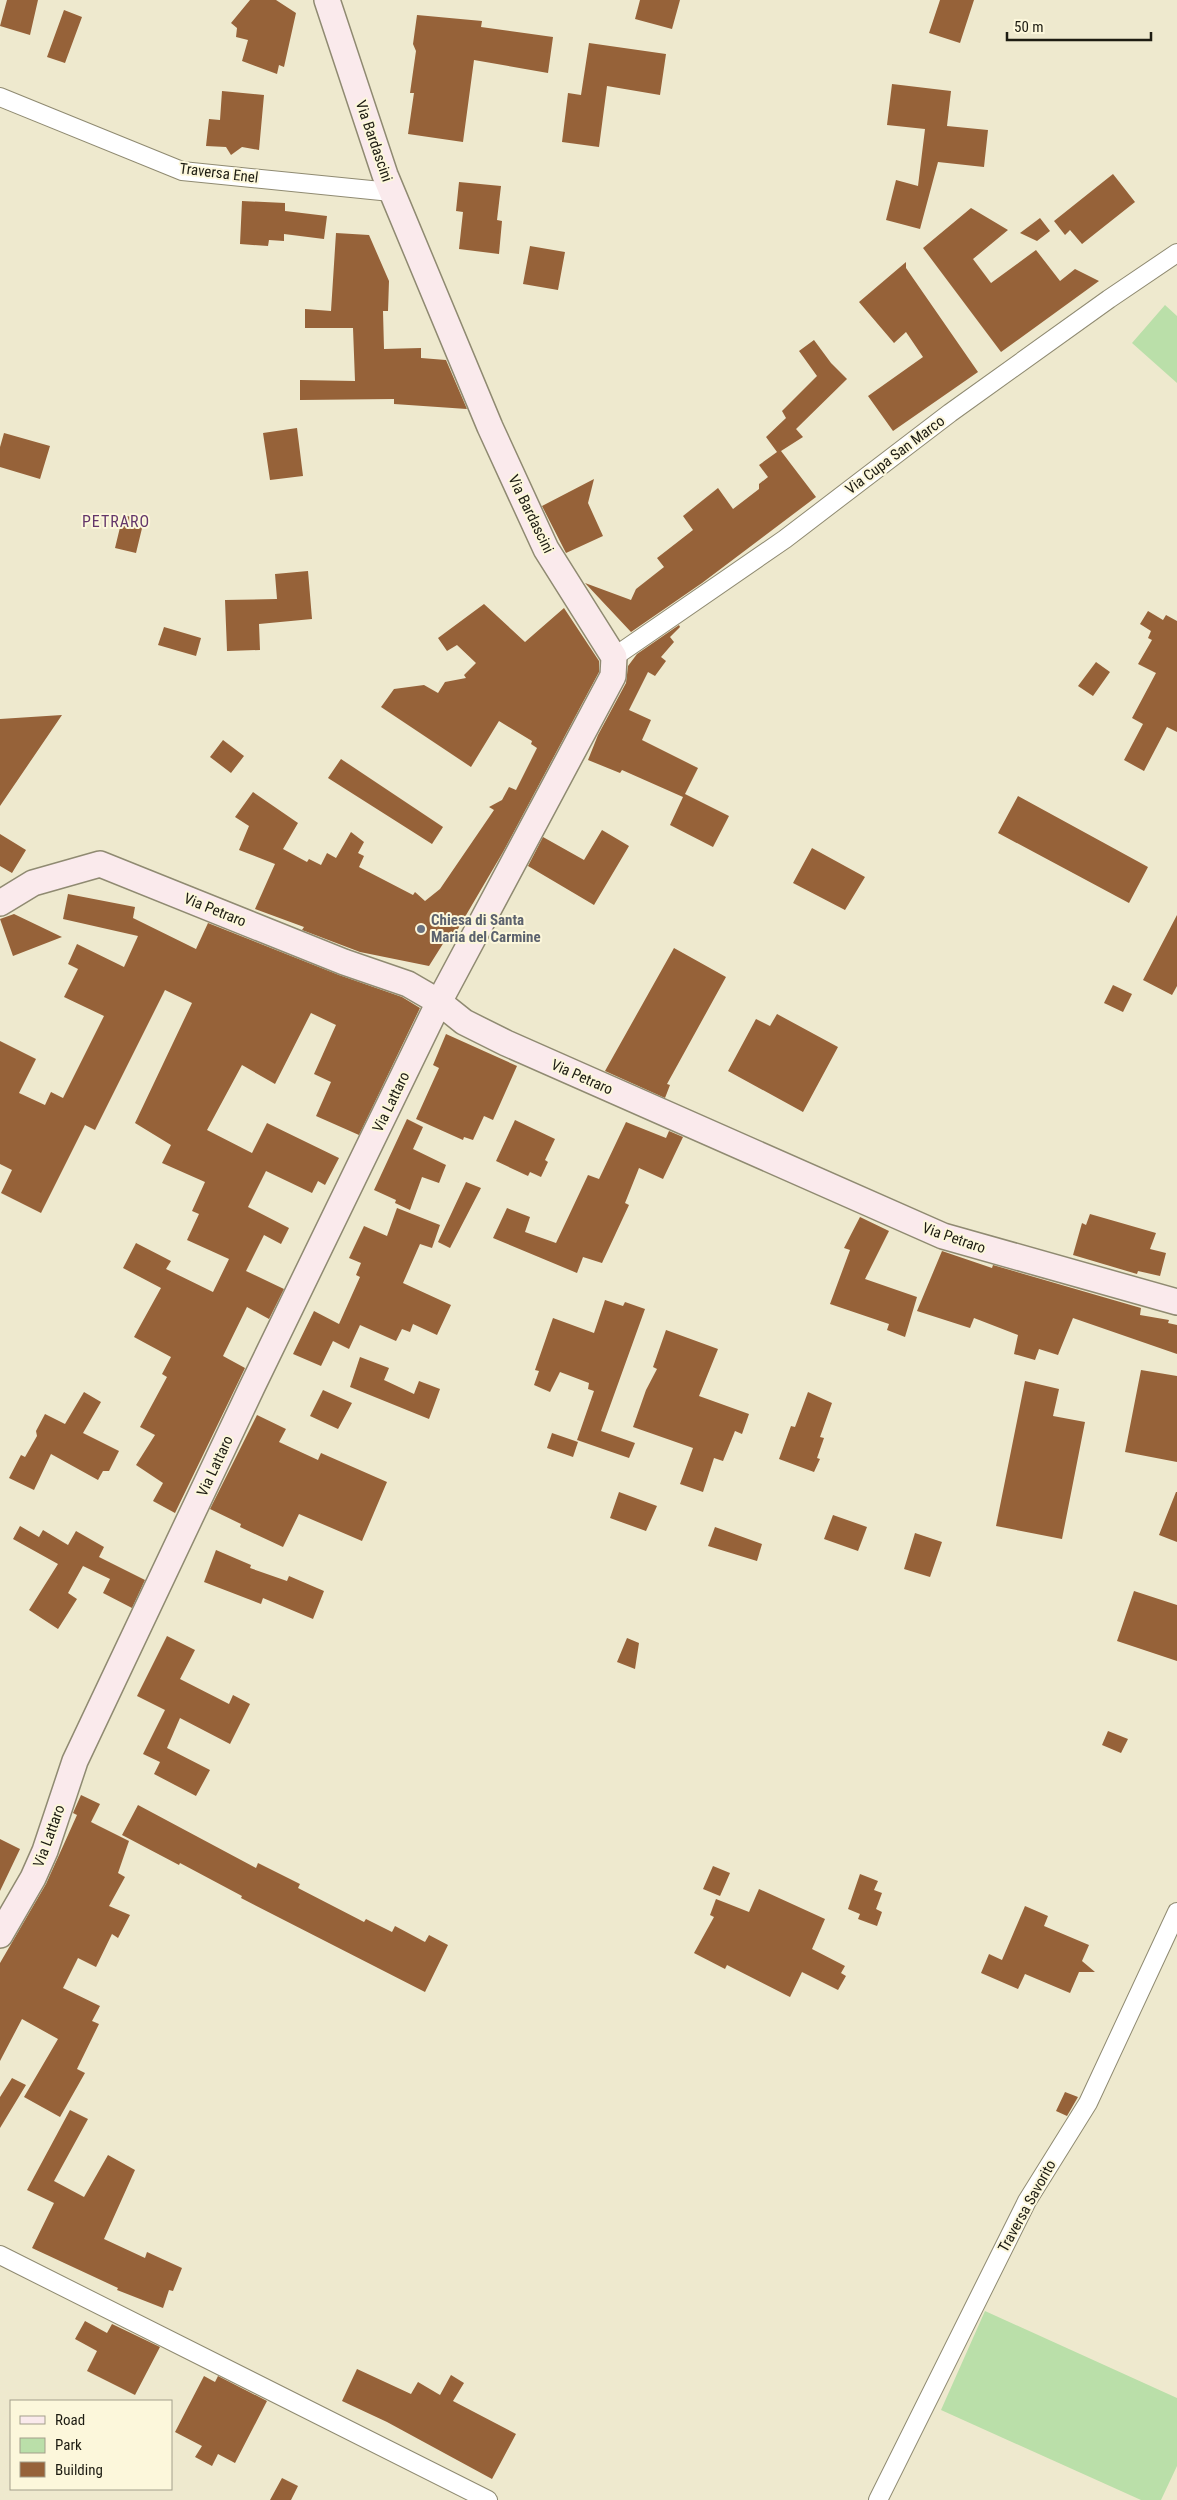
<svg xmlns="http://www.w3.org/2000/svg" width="1177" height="2500" font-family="'Roboto Condensed',sans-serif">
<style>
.green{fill:#badfa9}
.building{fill:#966239}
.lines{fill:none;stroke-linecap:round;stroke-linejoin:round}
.street-casing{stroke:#8f8a71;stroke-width:20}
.secondary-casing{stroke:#8f8a71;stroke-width:28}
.street{stroke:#fff;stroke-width:18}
.secondary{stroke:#faeaec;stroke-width:25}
.worship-dot{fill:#6b7280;stroke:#fcf7db;stroke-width:2}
.labels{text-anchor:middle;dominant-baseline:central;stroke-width:4;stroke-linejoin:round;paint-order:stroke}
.street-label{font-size:15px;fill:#1d1c12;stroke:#fcf7db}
.worship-label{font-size:15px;font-weight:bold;fill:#5b616d;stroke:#fcf7db;text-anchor:start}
.neighbourhood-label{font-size:16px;letter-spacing:1px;fill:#63366a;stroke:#fcf7db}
</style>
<rect width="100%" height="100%" fill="#eee9ce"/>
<path class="green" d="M1165 305 1177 316V383L1132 343Z
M985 2311 1177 2398V2466L1161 2500H1141L941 2410Z"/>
<path class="building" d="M7 0H38L30 35 0 26Z
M250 0H276L296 13 284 67 279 65 277 74 242 61 248 40 236 37 237 28 231 23Z
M640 0H680L672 29 635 19Z
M940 0H974L960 43 929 33Z
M64 10 82 17 65 63 47 57Z
M417 15 482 21 481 27 553 37 548 73 474 60 463 142 408 134 414 93H410L416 51 413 44Z
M589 43 666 54 660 95 607 86 599 147 562 142 568 93 581 95Z
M892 84 951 91 947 126 988 130 984 167 938 162 920 229 886 220 896 180 918 186 925 129 887 125Z
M222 91 264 95 259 150 242 147 231 155 226 147 206 146 209 119 220 120Z
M1113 174 1135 202 1082 244 1070 230 1065 235 1054 221Z
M459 182 501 186 497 220 502 221 499 254 459 249 463 212 456 211Z
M242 201 285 203V211L327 216 324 239 284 234V241L269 240 268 246 240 244Z
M971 208 1008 230 973 259 991 283 1036 250 1060 281 1075 269 1099 281 1001 352 923 248Z
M1040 218 1050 231 1037 241 1020 233Z
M336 233 369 235 389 281 388 311H383L384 349 421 348V358L446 360 467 409 394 404V399L300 400V380L355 381 353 328H305V309L331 311Z
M530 246 565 252 558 290 523 284Z
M906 262V268L978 372 893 431 868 396 923 357 906 332 894 343 859 302Z
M814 340 831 363 847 379 796 429 803 437 781 451 816 497 702 583 631 632 585 583 631 600 636 589 664 567 657 558 693 530 683 516 718 488 733 509 759 489V484L768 477 759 465 777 452 766 437 786 418 782 411 817 376 799 351Z
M297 428 303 476 270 480 263 433Z
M4 433 50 446 40 479 0 467V447Z
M594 479 588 503 603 536 566 553 542 506Z
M123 515 144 520 136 553 115 548Z
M308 571 312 619 259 624 260 650 227 651 225 600 277 599 275 574Z
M484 604 525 642 564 608 599 661V672L503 852 455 934 451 931 429 966 360 952 302 930 304 927 255 909 275 864 239 850 249 826 235 817 253 792 298 823 283 849 307 862 309 859 321 865 327 853 336 858 351 832 364 842 358 853 364 856 359 867 413 895 415 892 425 901 440 889 494 810 489 807 502 800 509 787 516 790 537 748 531 744 532 741 499 721 471 767 381 707 394 689 424 685 438 693 445 682 466 678 464 675 476 663 457 645 447 651 438 638Z
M1148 611 1163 620 1166 615 1177 621V732L1167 727 1144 771 1124 760 1143 724 1132 718 1156 673 1138 664 1152 640 1148 638 1151 631 1140 624Z
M679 625 680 627 670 637 674 642 661 657 666 661 655 676 648 672 629 710 651 720 642 740 698 768 685 794 729 816 713 847 670 825 683 797 622 770 620 773 588 760 598 735 626 683 628 666 637 654Z
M164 627 201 638 196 656 158 645Z
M1096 662 1110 672 1093 696 1078 686Z
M62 715 0 806V719Z
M223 740 244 756 231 773 210 757Z
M341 759 443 827 432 844 328 778Z
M1018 796 1148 867 1129 903 998 833Z
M602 830 629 846 594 905 528 866 543 837 584 860Z
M0 834 26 850 12 873 0 866Z
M812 848 865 877 845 910 793 883Z
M68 894 135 907 133 918 196 949 208 923 339 975 402 997 420 1008 359 1135 316 1116 331 1082 314 1074 336 1025 311 1013 275 1084 242 1065 207 1130 252 1153 267 1123 339 1158 325 1185 318 1181 312 1193 266 1171 248 1207 289 1228 281 1244 264 1235 246 1271 284 1289 269 1319 247 1307 223 1356 245 1368 175 1513 153 1501 163 1483 136 1465 155 1435 140 1427 167 1377 162 1374 171 1357 134 1337 161 1288 123 1268 136 1243 171 1261 166 1269 213 1292 229 1259 187 1240 199 1214 192 1211 205 1182 162 1163 171 1145 135 1123 192 1003 165 990 95 1130 85 1125 41 1213 1 1193 12 1170 0 1164V1041L36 1059 19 1093 45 1105 51 1092 63 1098 104 1016 64 997 78 969 68 964 77 944 124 967 138 936 63 919Z
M14 914 62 937 13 956 0 919Z
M1177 915V986L1172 995 1143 980Z
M674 948 726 977 667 1084 670 1085 665 1098 605 1071Z
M1113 985 1132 994 1123 1012 1104 1003Z
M777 1014 838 1047 803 1112 728 1071 756 1019 770 1026Z
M446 1034 517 1066 493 1120 484 1116 473 1140 464 1137 463 1140 416 1119 439 1068 433 1065Z
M407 1119 423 1127 413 1149 446 1165 439 1183 422 1177 410 1210 395 1203 396 1200 374 1190Z
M515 1120 555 1139 545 1160 548 1162 541 1177 530 1172 528 1176 496 1161Z
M626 1122 666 1138 669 1131 683 1137 663 1179 639 1168 625 1203 629 1205 602 1263 583 1257 577 1273 493 1238 507 1208 530 1217 525 1232 556 1243 588 1175 599 1179Z
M466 1182 481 1188 450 1248 438 1242Z
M397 1208 440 1225 432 1248 420 1244 403 1283 451 1305 437 1335 413 1324 410 1332 402 1329 396 1341 360 1325 349 1349 333 1341 321 1366 293 1354 314 1311 339 1324 360 1277 356 1275 361 1263 349 1258 364 1226 387 1236Z
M1090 1214 1156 1233 1150 1249 1166 1253 1160 1276 1138 1271 1137 1274 1073 1255 1082 1223 1086 1225Z
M860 1217 889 1231 865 1279 917 1297 905 1337 887 1330 889 1324 830 1304 850 1250 844 1248Z
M942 1251 992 1268 993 1265 1141 1308 1140 1315 1169 1320 1168 1323 1177 1325V1354L1073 1318 1058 1355 1039 1349 1035 1360 1014 1354 1018 1335 974 1318 970 1328 917 1311Z
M605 1300 623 1306 625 1302 645 1309 601 1431 635 1443 629 1458 577 1440 594 1391 588 1389 589 1383 560 1372 550 1392 534 1385 539 1371 535 1370 553 1318 594 1333Z
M666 1330 718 1349 699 1396 749 1414 742 1434 735 1431 723 1461 714 1458 703 1492 680 1484 693 1448 633 1427 646 1390 657 1369 653 1367Z
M360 1357 389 1368 384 1380 414 1394 419 1381 440 1389 429 1419 350 1387Z
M1141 1370 1177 1376V1462L1125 1452Z
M1025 1381 1059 1389 1053 1416 1085 1422 1062 1539 996 1526Z
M323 1390 352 1403 338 1429 310 1416Z
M84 1392 101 1402 83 1433 119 1451 109 1471H103L98 1480 51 1454 34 1490 9 1478 21 1455 25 1457 37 1436 36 1431 45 1414 65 1424Z
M808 1392 832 1403 820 1437 824 1438 817 1458 820 1459 814 1472 779 1459 791 1426 795 1427Z
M257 1415 286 1429 279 1442 318 1460 321 1453 387 1482 362 1541 299 1514 283 1547 240 1527 241 1524 210 1509Z
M552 1433 578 1442 573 1457 547 1448Z
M619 1492 657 1506 646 1531 610 1518Z
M1176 1492H1177V1542L1159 1535Z
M833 1515 867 1527 858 1551 824 1539Z
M20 1526 39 1537 43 1530 68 1545 76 1531 104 1547 99 1557 145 1580 132 1608 103 1593 110 1579 83 1566 68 1593 77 1599 58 1629 29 1610 58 1564 13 1539Z
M715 1527 762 1544 757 1561 708 1546Z
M915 1533 942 1542 930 1577 904 1569Z
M216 1550 251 1565 250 1568 287 1581 289 1576 324 1591 313 1619 263 1598 261 1604 204 1582Z
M1134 1591 1177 1605V1661L1117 1641Z
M167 1636 195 1650 180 1679 229 1704 233 1695 250 1704 230 1744 180 1718 167 1748 210 1770 196 1796 154 1774 160 1762 143 1754 165 1710 137 1696Z
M627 1638 639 1643 635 1669 617 1662Z
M1108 1731 1128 1739 1121 1753 1102 1745Z
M81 1795 100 1804 91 1822 129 1841 118 1873 125 1877 109 1906 130 1915 118 1938 112 1934 96 1967 78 1958 63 1988 100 2006 92 2021 99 2024 77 2069 85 2073 60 2117 24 2097 58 2039 22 2019 0 2061V1963L46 1884 77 1815 73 1813Z
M138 1805 256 1868 258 1863 300 1884 298 1888 364 1922 366 1919 392 1932 395 1926 425 1942 429 1935 448 1945 425 1992 241 1898 242 1896 180 1863 179 1865 122 1835Z
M0 1839 20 1849 0 1891Z
M713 1866 730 1873 720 1896 703 1889Z
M860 1874 878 1881 874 1890 882 1893 876 1909 882 1912 877 1926 858 1919 860 1914 848 1909Z
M759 1889 825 1919 812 1949 845 1966 841 1973 846 1976 838 1990 802 1972 790 1997 727 1965 725 1969 694 1953 714 1917 710 1915 716 1899 749 1912Z
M1025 1906 1048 1916 1044 1926 1089 1945 1082 1961 1095 1972H1079L1070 1993 1025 1974 1018 1989 981 1973 989 1954 1002 1960Z
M12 2078 26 2085 0 2128V2097Z
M1065 2092 1078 2097 1067 2116 1056 2111Z
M70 2110 88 2119 54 2181 84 2197 108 2155 135 2170 104 2239 145 2258 147 2252 182 2268 173 2291 169 2290 163 2308 117 2290 118 2288 32 2248 54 2203 27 2190Z
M85 2321 107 2333 112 2324 160 2347 135 2395 87 2371 97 2351 75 2339Z
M357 2369 411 2394 418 2382 440 2395 451 2375 464 2383 453 2401 516 2434 492 2479 387 2422 342 2401Z
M204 2376 215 2382 218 2376 267 2401 235 2463 218 2454 212 2466 195 2457 202 2446 175 2432Z
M282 2478 298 2486 291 2500H270Z"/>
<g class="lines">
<defs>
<path id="street" d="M0 97 182 171 391 192
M614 657 785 539 950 413 1109 299 1177 253
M0 2255 488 2500
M878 2500 1027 2201 1088 2103 1177 1912"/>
<path id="secondary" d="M0 903 33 883 100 864 344 962 408 984 439 1002 464 1022 506 1043 943 1236 1177 1302
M0 1935 33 1878 45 1851 75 1761 252 1387 439 1002 613 676 614 657 546 549 490 427 385 175 327 0"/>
</defs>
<use href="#street" class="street-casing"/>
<use href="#secondary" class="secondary-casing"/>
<use href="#street" class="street"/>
<use href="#secondary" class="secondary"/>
</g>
<circle class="worship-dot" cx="421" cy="929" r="5"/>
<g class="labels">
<g class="street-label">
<text transform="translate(374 141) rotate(71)">Via Bardascini</text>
<text transform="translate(219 173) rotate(7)">Traversa Enel</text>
<text transform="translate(895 455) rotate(-37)">Via Cupa San Marco</text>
<text transform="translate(531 514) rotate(64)">Via Bardascini</text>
<text transform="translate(215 910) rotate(22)">Via Petraro</text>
<text transform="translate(582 1077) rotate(24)">Via Petraro</text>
<text transform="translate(391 1102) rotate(-64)">Via Lattaro</text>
<text transform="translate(954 1238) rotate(19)">Via Petraro</text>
<text transform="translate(215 1466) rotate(-65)">Via Lattaro</text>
<text transform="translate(49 1836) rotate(-70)">Via Lattaro</text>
<text transform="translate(1027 2206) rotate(-61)">Traversa Savorito</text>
</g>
<g class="worship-label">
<text x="431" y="920">Chiesa di Santa<tspan x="431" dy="17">Maria del Carmine</tspan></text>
</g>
<g class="neighbourhood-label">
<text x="116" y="521">PETRARO</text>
</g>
</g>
<rect x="10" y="2400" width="162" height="90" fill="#fcf7db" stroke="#a39f8b"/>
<rect x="20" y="2416" width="25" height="8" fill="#faeaec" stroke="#a39f8b"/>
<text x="55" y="2425" font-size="15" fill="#1d1c12">Road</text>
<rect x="20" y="2438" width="25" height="15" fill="#badfa9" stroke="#a39f8b"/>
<text x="55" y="2450" font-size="15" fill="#1d1c12">Park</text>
<rect x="20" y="2462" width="25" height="15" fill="#966239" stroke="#a39f8b"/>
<text x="55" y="2475" font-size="15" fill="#1d1c12">Building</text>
<path d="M1007 32v8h144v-8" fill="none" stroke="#1d1c12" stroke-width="2.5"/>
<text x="1014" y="32" font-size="15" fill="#1d1c12" stroke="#fcf7db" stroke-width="4" paint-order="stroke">50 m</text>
</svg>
